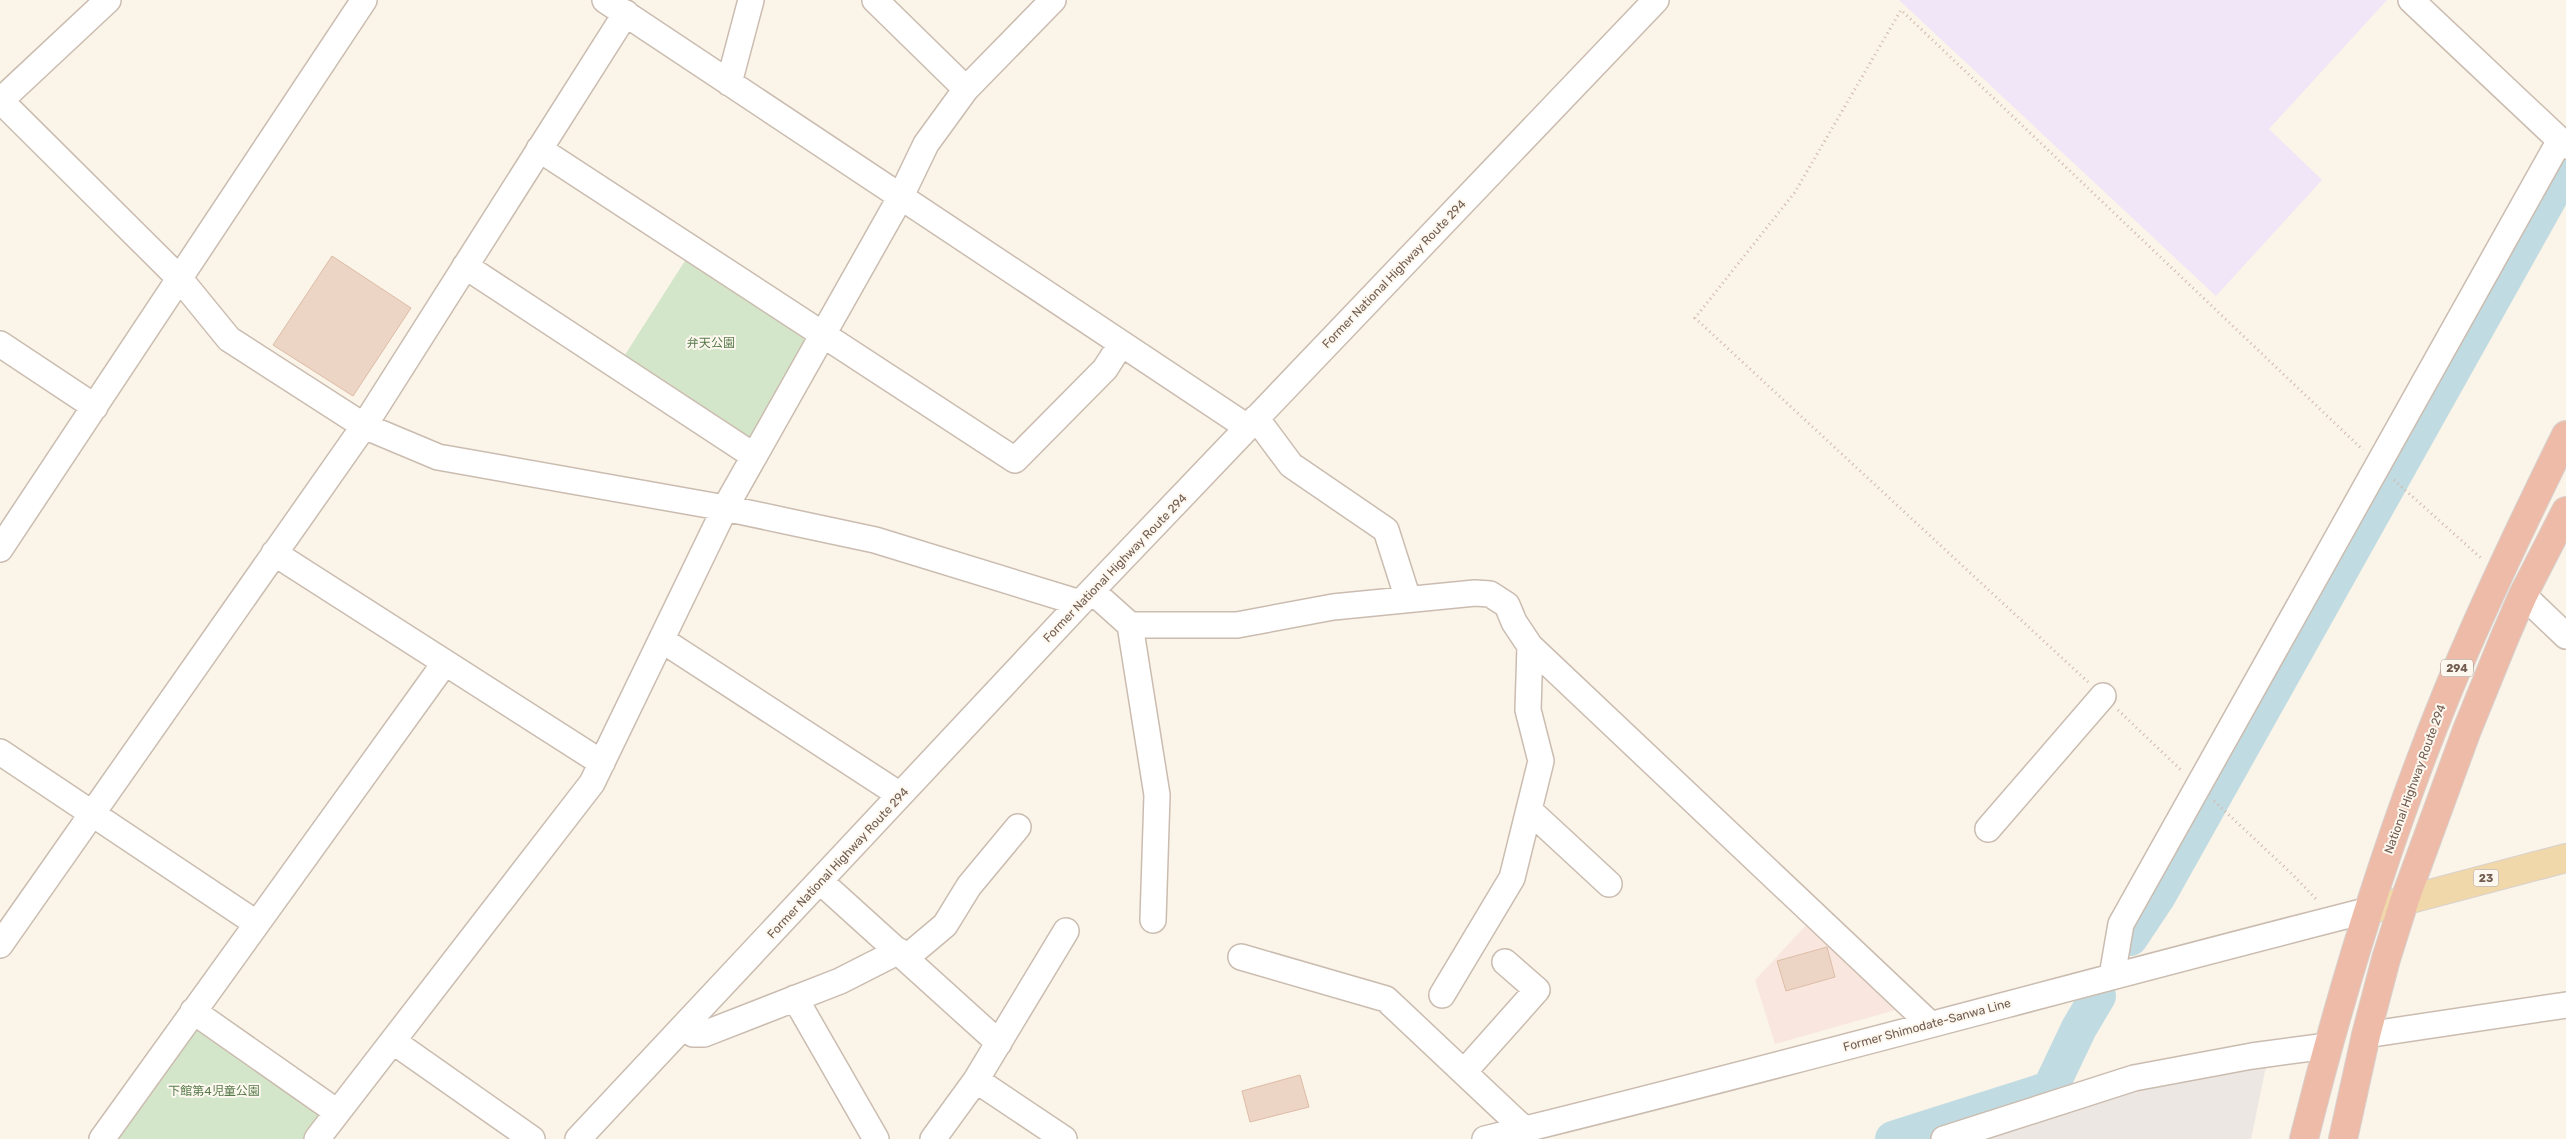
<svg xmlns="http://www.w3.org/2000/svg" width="2566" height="1139" font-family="Rubik,'Noto Sans JP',sans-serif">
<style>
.commercial{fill:#f9e7df}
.industrial{fill:#ece7e2}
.education{fill:#f1e6f7}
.green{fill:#d4e6c9}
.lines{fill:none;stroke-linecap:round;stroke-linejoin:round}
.river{stroke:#c0dce2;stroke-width:36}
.building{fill:#ecd5c4;stroke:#ddbca6}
.minor-casing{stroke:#cbbcb0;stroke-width:28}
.major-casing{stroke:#d8d1ce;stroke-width:30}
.highway-casing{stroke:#d8d1ce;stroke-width:30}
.path{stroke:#d1b8a7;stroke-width:3;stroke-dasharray:1 4;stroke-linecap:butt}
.minor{stroke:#fff;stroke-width:25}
.major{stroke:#f1d8aa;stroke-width:28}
.highway{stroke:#edbba8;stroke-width:28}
.labels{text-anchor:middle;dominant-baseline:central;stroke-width:4;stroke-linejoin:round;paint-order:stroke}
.shield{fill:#fdf8ef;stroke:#9c8b80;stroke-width:1}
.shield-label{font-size:11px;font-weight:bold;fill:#725c50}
.street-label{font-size:12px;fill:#725c50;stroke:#fdf8ef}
.park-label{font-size:12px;fill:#597b4c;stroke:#fdf8ef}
</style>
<rect width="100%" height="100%" fill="#faf4e9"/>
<path class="commercial" d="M1810 921 1906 1007 1775 1044 1755 980Z"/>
<path class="industrial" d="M2268 1057 2251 1139H1973L2149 1083Z"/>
<path class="education" d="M1899 0H2387L2269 129 2322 180 2216 296Z"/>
<path class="green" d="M688 256 804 332 808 348 765 434 748 440 623 358Z
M196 1029 211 1030 325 1114 307 1139H115Z"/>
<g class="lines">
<path class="river" d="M2130 938 2158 896 2566 168
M1893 1139 2050 1089 2079 1028 2098 996"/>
</g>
<path class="building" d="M332 256 411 308 353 396 273 345Z
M1827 947 1835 977 1786 991 1777 961Z
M1300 1075 1309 1107 1250 1122 1242 1091Z"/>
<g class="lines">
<defs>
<path id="minor" d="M605 0 1247 427
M875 0 966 89
M2411 0 2566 146
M729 83 751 0
M0 100 180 279 229 339 364 426 438 457 725 508 875 540 1080 603
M0 101 108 0
M539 149 1015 460 1105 369 1121 344
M465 266 754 456
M0 344 95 407
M1256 418 1291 465 1386 530 1408 599
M0 549 364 0
M274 553 602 763
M1092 591 1130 625H1237L1333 607 1475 593 1490 594 1507 605 1514 622 1530 646 1929 1023
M2523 595 2566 636
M1130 625 1157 795 1153 920
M662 640 900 795
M0 752 256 923
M1529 810 1609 884
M1988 829 2103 696
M821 882 999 1043
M0 945 364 426 626 13
M907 957 945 925 969 886 1018 827
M1241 957 1386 999 1524 1129
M2112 976 2121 924 2560 140
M1442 995 1512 878 1541 761 1528 710 1530 646
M795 998 876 1139
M193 1011 337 1112
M693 1034H704L840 981 899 951
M2366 1035 2566 1005
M394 1042 532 1139
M1464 1072 1537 990 1505 962
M102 1139 444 664
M317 1139 592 783 725 508 900 198 926 144 966 89 1053 0
M578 1139 1080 603 1656 0
M933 1139 976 1080
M1064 1139 976 1080 1066 931
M1485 1139C1781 1067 2074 985 2369 910
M1944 1139 2134 1078 2252 1056 2327 1046"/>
<path id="major" d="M2369 910 2566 858"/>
<path id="highway" d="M2304 1139C2342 987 2388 837 2447 693 2483 605 2524 520 2566 435
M2343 1139 2366 1035 2386 959 2405 899 2467 730 2504 639 2523 595 2566 511"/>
</defs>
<use href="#minor" class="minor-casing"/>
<use href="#major" class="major-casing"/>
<use href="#highway" class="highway-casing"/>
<path class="path" d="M2394 480 2481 558
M2088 682 1695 318 1795 192 1901 10 2363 450
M2118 710 2182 771
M2214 801 2293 875 2318 901"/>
<use href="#minor" class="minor"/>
<use href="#major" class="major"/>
<use href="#highway" class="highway"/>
</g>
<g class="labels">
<g class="shield">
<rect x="2441" y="659.5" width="32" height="17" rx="4"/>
<rect x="2473.5" y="869.5" width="25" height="17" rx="4"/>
</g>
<g class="shield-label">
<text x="2457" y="668">294</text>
<text x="2486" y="878">23</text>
</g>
<g class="street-label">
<text transform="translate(1394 274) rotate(-46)">Former National Highway Route 294</text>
<text transform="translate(1115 568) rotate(-46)">Former National Highway Route 294</text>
<text transform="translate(2415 779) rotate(-70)">National Highway Route 294</text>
<text transform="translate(838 863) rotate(-47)">Former National Highway Route 294</text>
<text transform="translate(1927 1025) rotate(-15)">Former Shimodate-Sanwa Line</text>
</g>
<g class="park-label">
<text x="711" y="343">弁天公園</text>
<text x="214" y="1091">下館第4児童公園</text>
</g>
</g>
</svg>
